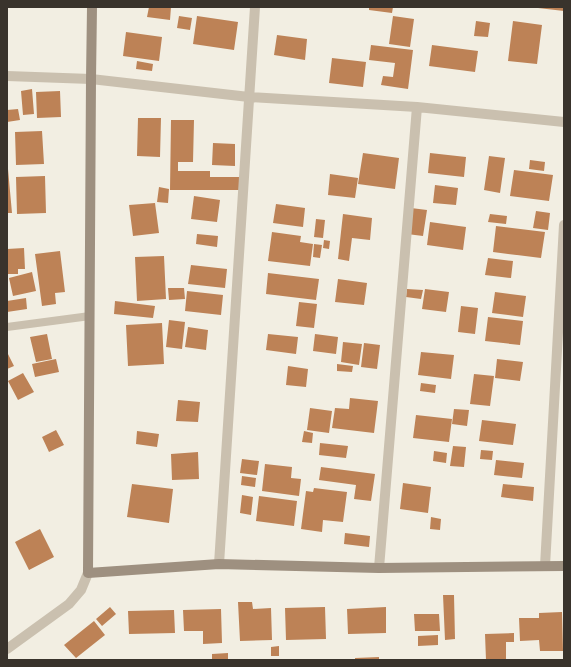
<svg xmlns="http://www.w3.org/2000/svg" width="571" height="667" font-family="Poppins,sans-serif">
<style>
.building{fill:#bd8256}
.lines{fill:none;stroke-linecap:round;stroke-linejoin:round}
.lane{stroke:#cac0af;stroke-width:8}
.street{stroke:#cac0af;stroke-width:10}
.secondary{stroke:#9e9080;stroke-width:10}
</style>
<rect width="100%" height="100%" fill="#f2eee2"/>
<path class="building" d="M149 7H171L170 20 147 17Z
M369 7H393L392 13 369 10Z
M538 7H564V11L538 8Z
M179 16 192 18 190 30 177 28Z
M197 16 238 22 234 50 193 44Z
M393 16 414 19 410 47 389 44Z
M476 21 490 23 488 37 474 36Z
M513 21 542 25 537 64 508 61Z
M126 32 162 37 159 61 123 56Z
M277 35 307 39 305 60 274 55Z
M371 45 413 50 408 89 381 85 383 76 393 77 395 63 369 60Z
M432 45 478 51 475 72 429 66Z
M332 58 366 62 363 87 329 83Z
M137 61 153 64 152 71 136 69Z
M32 89 34 114 23 115 21 91Z
M60 91 61 117 37 118 36 92Z
M18 109 20 120 7 122V110Z
M138 118H161L160 157 137 156Z
M171 120H194L193 162H178V171H210V177H241V190H170Z
M42 131 44 164 16 165 15 132Z
M213 143 235 144V166L212 165Z
M363 153 399 158 395 189 358 184Z
M430 153 466 157 464 177 428 173Z
M489 156 505 158 500 193 484 190Z
M530 160 545 162 544 171 529 169Z
M7 169H8L12 213H7Z
M514 170 553 175 549 201 510 196Z
M330 174 358 178 355 198 328 195Z
M45 176 46 213 17 214 16 177Z
M435 185 458 188 456 205 433 203Z
M159 187 169 189 168 203 157 202Z
M194 196 220 200 217 222 191 219Z
M155 203 159 233 133 236 129 205Z
M276 204 305 208 303 227 273 223Z
M411 208 427 210 423 236 407 234Z
M536 211 550 213 548 230 533 228Z
M343 214 372 218 370 240 352 238 349 261 338 259Z
M490 214 507 216 506 224 488 222Z
M316 219 325 220 323 238 314 237Z
M430 222 466 227 463 250 427 245Z
M496 226 545 232 541 258 493 252Z
M272 232 301 236 300 242 313 244 310 266 268 261Z
M197 234 218 236 217 247 196 244Z
M324 240 330 241 329 249 323 248Z
M314 244 322 245 320 258 313 257Z
M24 248 25 269H18V274H7V249Z
M60 251 65 292 55 293 56 304 42 306 35 254Z
M164 256 166 299 137 301 135 257Z
M488 258 513 261 511 278 485 275Z
M191 265 227 269 225 288 188 284Z
M32 272 36 291 13 296 9 278Z
M268 273 319 279 316 300 266 294Z
M338 279 367 283 364 305 335 302Z
M168 288H184L185 299 169 300Z
M407 289 423 290 421 299 406 297Z
M425 289 449 292 446 312 422 309Z
M187 291 223 295 221 315 185 311Z
M495 292 526 296 523 317 492 313Z
M26 298 27 309 7 312V301Z
M115 301 155 306 153 318 114 314Z
M299 302 317 304 314 328 296 326Z
M461 306 478 308 475 334 458 332Z
M488 317 523 321 520 345 485 341Z
M169 320 185 322 182 349 166 347Z
M162 323 164 364 128 366 126 325Z
M188 327 208 330 206 350 185 347Z
M47 334 52 359 36 362 30 337Z
M268 334 298 337 296 354 266 350Z
M315 334 338 337 336 354 313 351Z
M343 342 362 344 359 365 341 362Z
M364 343 380 345 377 369 361 367Z
M7 352 14 366 7 369Z
M421 352 454 355 451 379 418 375Z
M56 359 59 372 35 377 32 364Z
M497 359 523 362 520 381 495 378Z
M337 364 353 366 352 372 337 371Z
M288 366 308 369 306 387 286 385Z
M23 373 34 392 18 400 8 381Z
M474 374 494 376 490 406 470 404Z
M421 383 436 385 435 393 420 391Z
M350 398 378 401 374 433 332 428 335 408 349 409Z
M178 400 200 402 198 422 176 421Z
M310 408 332 411 329 433 307 430Z
M454 409 469 410 467 426 452 424Z
M416 415 452 419 449 442 413 438Z
M482 420 516 424 513 445 479 441Z
M56 430 64 445 49 452 42 437Z
M137 431 159 434 157 447 136 444Z
M304 431 313 433 312 443 302 442Z
M320 443 348 446 346 458 319 455Z
M453 446 466 447 464 467 450 466Z
M481 450 493 451 492 460 480 459Z
M434 451 447 453 446 463 433 461Z
M198 452 199 479 172 480 171 454Z
M242 459 259 461 257 475 240 473Z
M496 460 524 463 522 478 494 475Z
M265 464 292 467 291 478 301 479 299 496 262 491Z
M321 467 375 474 371 501 354 499 356 485 319 480Z
M242 476 256 478 255 487 241 485Z
M403 483 431 487 428 513 400 509Z
M132 484 173 489 169 523 127 517Z
M503 484 534 487 533 501 501 497Z
M314 488 347 492 343 522 323 520 322 532 301 529 306 491 313 492Z
M242 495 253 497 251 515 240 513Z
M259 496 297 501 294 526 256 521Z
M431 517 441 519 440 530 430 529Z
M40 529 54 557 29 570 15 542Z
M345 533 370 536 369 547 344 544Z
M443 595H454L455 639 445 640Z
M238 602H252L253 609 271 608 272 640 240 641Z
M110 607 116 614 102 626 96 619Z
M325 607 326 639 286 640 285 608Z
M386 607V633L348 634 347 609Z
M221 609 222 643 203 644V631H184L183 610Z
M174 610 175 633 129 634 128 611Z
M562 612 563 651H540L539 640 520 641 519 618H539V613Z
M414 614H439L440 631H415Z
M94 621 105 635 76 658 64 645Z
M514 633V642H506V660H486L485 634Z
M438 635V645L418 646V636Z
M279 646V656H271V647Z
M228 653V660H212V654Z
M379 657V660H355V658Z"/>
<g class="lines">
<path class="lane" d="M7 327 90 316"/>
<path class="street" d="M7 76 91 79 249 97 417 107 564 122
M219 564 255 7
M545 566 564 225
M379 568 417 107
M7 649 69 604 81 590 88 573"/>
<path class="secondary" d="M92 7 91 79 88 573 219 564 379 568 564 566"/>
</g>
<rect width="571" height="667" fill="none" stroke="#39332c" stroke-width="16"/>
</svg>
